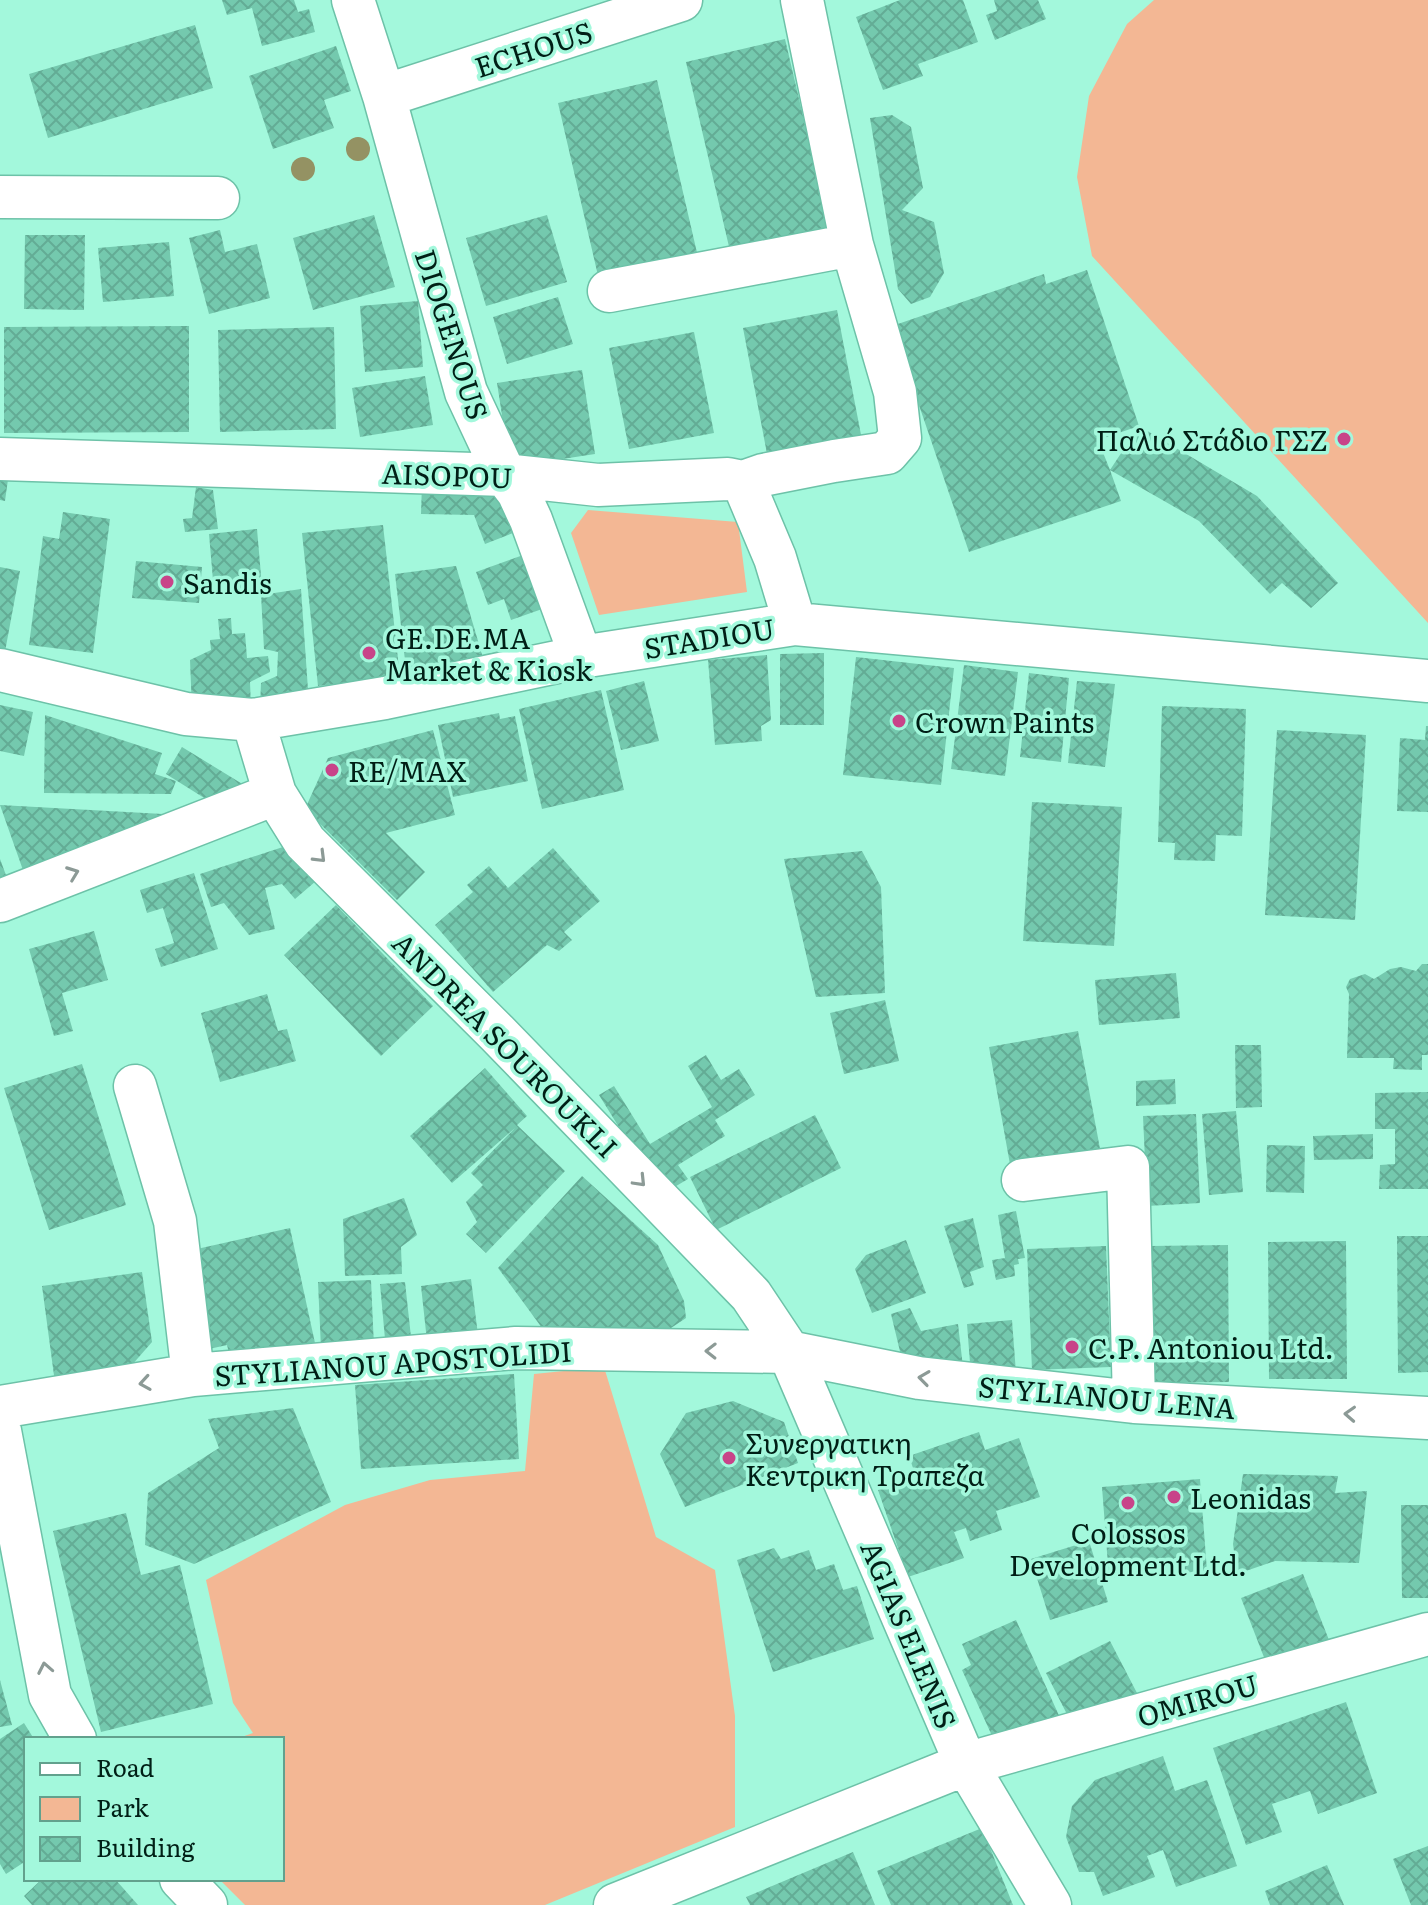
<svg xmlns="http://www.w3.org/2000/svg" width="1428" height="1905" font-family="Literata,serif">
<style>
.park{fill:#f3b794}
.building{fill:url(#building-cross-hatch)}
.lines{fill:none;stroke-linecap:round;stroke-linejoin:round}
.minor-casing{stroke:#6dc2a8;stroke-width:45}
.minor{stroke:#fff;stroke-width:42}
.tree{fill:#949263}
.oneway{stroke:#8c9a96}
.poi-dot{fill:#c84489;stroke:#a3f8dc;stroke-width:3}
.labels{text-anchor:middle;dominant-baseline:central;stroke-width:7;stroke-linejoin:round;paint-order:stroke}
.street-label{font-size:28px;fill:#001f16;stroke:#a3f8dc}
.poi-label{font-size:28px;fill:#001f16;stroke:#a3f8dc;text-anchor:start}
</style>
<defs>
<pattern id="building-cross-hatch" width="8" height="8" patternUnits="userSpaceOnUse" patternTransform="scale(2)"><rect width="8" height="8" fill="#74c9ae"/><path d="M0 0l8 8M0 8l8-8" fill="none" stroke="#63ac95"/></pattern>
</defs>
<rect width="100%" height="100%" fill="#a3f8dc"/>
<path class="park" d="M1154 0H1428V623L1092 256 1077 177 1089 96 1127 24Z
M588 510 738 522 747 592 599 615 571 533Z
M604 1367 656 1537 715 1570 735 1716V1827L545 1905H245L219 1879H282V1739H236L253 1733 233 1703 206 1580 345 1505 430 1480 525 1471 534 1374Z"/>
<path class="building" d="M222 0H294L298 12 309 9 315 32 262 46 252 8 227 15Z
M900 0H963L978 42 918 64 923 76 883 90 856 17Z
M994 0H1038L1046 19 995 40 986 15 997 11Z
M195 25 213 88 48 138 29 74Z
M785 39 829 227 730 251 686 62Z
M336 46 351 91 324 100 334 128 273 149 249 76Z
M657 80 698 257 599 280 558 103Z
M892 115 911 127 923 188 902 210 934 222 944 273 930 297 911 304 898 289 870 118Z
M374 215 395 287 313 310 293 238Z
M547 215 567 282 486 306 466 238Z
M220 230 225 252 257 244 270 298 209 314 189 238Z
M25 235H85L84 310 24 309Z
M169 242 174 296 103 302 98 248Z
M1087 270 1139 426 1098 440 1110 470 1139 426 1257 496 1338 583 1311 608 1282 583 1270 594 1199 521 1110 470 1121 501 969 552 892 326 1044 274 1046 284Z
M558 297 573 344 507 364 493 317Z
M418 301 423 367 365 372 360 306Z
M837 310 862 440 768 459 743 328Z
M189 326V432L4 433V327Z
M334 327 336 429 220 432 218 330Z
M694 332 714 433 629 449 609 348Z
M582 370 595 454 510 467 497 383Z
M425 376 433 425 360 437 352 388Z
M0 464 10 465 5 501 0 500Z
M422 484 495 486 513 533 485 544 474 515 421 514Z
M196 487 213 490 218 529 185 532 183 519 192 518Z
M63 512 110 519 93 653 29 645 43 536 59 539Z
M383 525 400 677 318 686 302 533Z
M257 529 262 587 214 592 209 534Z
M526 554 545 608 511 620 504 599 488 605 476 572Z
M136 561 202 567 199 603 132 598Z
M456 566 483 658 406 669 395 574Z
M0 567 20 571 4 657H0Z
M301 589 309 704 260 707 261 683 277 676 278 652 264 649 261 595Z
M231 618 232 634 245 633 247 658 268 656 270 672 250 682 251 707 192 709 190 660 211 650 210 640 220 639 218 619Z
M824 653V725H780V654Z
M767 655 771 720 761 726 762 741 715 745 708 660Z
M856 657 954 668 941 785 843 775Z
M964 665 1018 672 1005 776 951 769Z
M1029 673 1069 678 1061 762 1020 757Z
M644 681 659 741 621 750 606 691Z
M1077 681 1115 684 1105 767 1068 763Z
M601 690 624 790 542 809 519 709Z
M0 705 33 712 24 756 0 751Z
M1162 706 1246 709 1242 836 1216 835 1215 861 1174 860 1175 843 1158 842Z
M499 713 500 719 515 716 528 781 453 797 438 725Z
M45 715 162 753 155 774 176 781 171 794 44 793Z
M1426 726H1428V812L1397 811 1400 738 1425 740Z
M433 730 455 815 386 833 425 872 397 900 305 809 328 758Z
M1277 730 1366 735 1355 920 1265 915Z
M182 747 244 785 217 806 166 774Z
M1032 802 1122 807 1114 946 1023 941Z
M0 805 181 815 24 873Z
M286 846 316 881 295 899 282 884 265 888 275 929 249 935 224 903 211 907 200 874Z
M553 848 600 901 564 932 572 940 559 951 547 945 493 992 435 925 473 892 467 885 489 866 508 888Z
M862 851 881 887 885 993 816 997 784 859Z
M0 859 10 886 0 889Z
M194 873 218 949 161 967 155 949 174 943 163 908 147 913 140 890Z
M336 905 433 1006 381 1056 284 955Z
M94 931 108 980 62 993 73 1031 54 1036 29 949Z
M1422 964H1428V1055H1422V1070L1393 1069 1394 1058H1347L1349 994 1346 987 1350 979 1365 974 1374 979 1390 969 1401 967 1416 971Z
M1176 973 1180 1018 1099 1025 1095 980Z
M267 994 278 1031 287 1029 296 1061 220 1082 201 1013Z
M885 1000 899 1061 844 1074 830 1013Z
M1078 1031 1101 1154 1011 1170 989 1047Z
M1235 1045H1261L1262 1107 1236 1108Z
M706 1055 721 1080 739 1069 755 1095 715 1120 725 1136 678 1165 688 1179 661 1195 599 1095 614 1086 650 1144 712 1107 688 1066Z
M82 1064 126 1205 49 1230 4 1088Z
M485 1068 527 1116 517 1125 565 1171 486 1253 466 1234 477 1222 466 1202 483 1185 471 1173 515 1128 452 1183 410 1136Z
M1175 1079 1176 1104 1136 1106V1081Z
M1428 1092V1189H1379L1380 1165 1395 1164V1129H1375V1093Z
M1236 1111 1243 1192 1209 1195 1202 1114Z
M1196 1114 1200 1203 1147 1206 1143 1116Z
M815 1115 841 1168 716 1230 690 1177Z
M1373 1134V1159L1314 1160 1313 1136Z
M1267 1145 1305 1146 1304 1193 1266 1192Z
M582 1176 658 1245 684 1301 686 1318 665 1332H545L498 1268Z
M404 1198 417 1235 401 1247 402 1274 345 1276 343 1219Z
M1016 1211 1025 1258 1018 1259 1019 1264 1014 1265 1015 1276 996 1280 992 1260 1005 1258 998 1215Z
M973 1218 984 1267 970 1272 974 1285 964 1288 944 1226Z
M290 1228 315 1343 231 1361 227 1345 209 1349 188 1251Z
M1397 1236H1428V1372L1398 1373Z
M906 1240 926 1293 872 1313 855 1269 866 1255Z
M1346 1241 1347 1379H1269L1268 1242Z
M1228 1245 1229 1382 1151 1383 1150 1246Z
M1106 1246 1111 1367 1032 1370 1027 1249Z
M142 1272 152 1342 131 1366 55 1383 42 1286Z
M471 1279 478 1335 427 1341 421 1286Z
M371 1280 374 1347 321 1349 318 1282Z
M405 1282 411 1337 385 1339 380 1284Z
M910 1308 921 1331 958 1324 963 1367 904 1368 891 1314Z
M1012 1320 1016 1373 971 1376 967 1324Z
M514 1374 519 1459 361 1469 355 1385Z
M733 1401 784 1422 798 1463 685 1507 660 1454 686 1413Z
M293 1408 331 1502 194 1564 145 1545 148 1493 219 1448 208 1419Z
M979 1432 985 1450 1019 1438 1040 1497 996 1511 1002 1530 970 1541 966 1528 954 1532 964 1558 908 1577 878 1490 916 1477 909 1456Z
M1243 1474 1338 1476 1335 1493 1367 1491 1359 1563 1275 1561 1237 1574 1233 1544Z
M1200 1479 1207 1571 1109 1578 1102 1487Z
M1401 1505H1428V1598H1402Z
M126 1513 141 1575 180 1565 213 1704 101 1732 53 1531Z
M1089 1541 1108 1602 1050 1620 1031 1559Z
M774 1548 781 1559 809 1550 816 1570 834 1564 843 1590 857 1586 874 1639 773 1672 737 1560Z
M1303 1574 1329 1640 1267 1665 1241 1598Z
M1016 1620 1061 1720 998 1749 962 1670 971 1665 962 1644Z
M1110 1641 1137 1693 1073 1726 1046 1673Z
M0 1680 12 1725 0 1727Z
M1346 1702 1377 1793 1318 1814 1310 1791 1272 1804 1282 1832 1246 1845 1213 1748Z
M24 1723 34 1739H26V1861L6 1874 0 1864V1739Z
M1163 1756 1175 1791 1207 1780 1237 1866 1176 1887 1163 1850 1147 1856 1155 1877 1103 1896 1094 1872H1079L1066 1837 1072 1806 1095 1780Z
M982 1828 1013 1905H891L877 1871Z
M1428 1846V1905H1411L1393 1859Z
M853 1852 875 1905H750L746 1897Z
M1327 1865 1344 1905H1270L1265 1891Z
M42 1879H115L138 1905H32L24 1896Z"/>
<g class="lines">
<defs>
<path id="minor" d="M353 0 384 96 466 392 505 475 518 492 531 520 581 657
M384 96 681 0
M0 197 218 198
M609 291 852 245
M0 459 505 475 598 485 728 479 743 482 775 558 795 624
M743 482 763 475 834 461 887 453 900 438 895 392 852 245 802 0
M0 670 186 714 253 720 385 698 581 657 795 624 1428 681
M253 720 275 794 305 842 497 1033 751 1295 789 1352 966 1764 1050 1905
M0 901 275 794
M135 1086 175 1221 193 1375
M1023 1180 1128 1167 1134 1402
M0 1407 193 1375 516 1348 789 1352 919 1378 1134 1402 1428 1418
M0 1431 50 1695 75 1739
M181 1879 206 1905
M615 1905 966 1764 1428 1634"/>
</defs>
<use href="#minor" class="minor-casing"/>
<use href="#minor" class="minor"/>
</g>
<g class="tree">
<circle cx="358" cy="149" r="12"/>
<circle cx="303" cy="169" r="12"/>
</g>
<defs><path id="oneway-chevron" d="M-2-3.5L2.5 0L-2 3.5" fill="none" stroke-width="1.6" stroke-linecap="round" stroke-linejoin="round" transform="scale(2)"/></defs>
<g class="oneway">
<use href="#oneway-chevron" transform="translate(320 857) rotate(45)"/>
<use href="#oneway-chevron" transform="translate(73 873) rotate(-21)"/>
<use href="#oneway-chevron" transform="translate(640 1181) rotate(46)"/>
<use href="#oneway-chevron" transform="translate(711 1351) rotate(-179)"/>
<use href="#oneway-chevron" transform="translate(924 1378) rotate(-172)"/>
<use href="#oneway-chevron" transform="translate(145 1383) rotate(171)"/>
<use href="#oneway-chevron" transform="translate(1350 1414) rotate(-177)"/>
<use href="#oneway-chevron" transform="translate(45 1668) rotate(-101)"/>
</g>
<g class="poi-dot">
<circle cx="1344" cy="439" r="8"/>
<circle cx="167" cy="582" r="8"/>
<circle cx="369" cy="653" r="8"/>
<circle cx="899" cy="721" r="8"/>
<circle cx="332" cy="770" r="8"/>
<circle cx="1072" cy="1347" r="8"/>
<circle cx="729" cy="1458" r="8"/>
<circle cx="1174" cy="1497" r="8"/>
<circle cx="1128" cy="1503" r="8"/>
</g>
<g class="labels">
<g class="street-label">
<text transform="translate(533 48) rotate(-18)">ECHOUS</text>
<text transform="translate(453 334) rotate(72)">DIOGENOUS</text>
<text transform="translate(447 474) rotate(2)">AISOPOU</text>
<text transform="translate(709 637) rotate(-9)">STADIOU</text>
<text transform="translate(506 1044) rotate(45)">ANDREA SOUROUKLI</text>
<text transform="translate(393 1362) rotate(-4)">STYLIANOU APOSTOLIDI</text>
<text transform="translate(1107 1396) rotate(5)">STYLIANOU LENA</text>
<text transform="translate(910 1634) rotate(67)">AGIAS ELENIS</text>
<text transform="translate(1197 1699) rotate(-16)">OMIROU</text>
</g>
<g class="poi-label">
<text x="1328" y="439" text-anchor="end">Παλιό Στάδιο ΓΣΖ</text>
<text x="183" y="582">Sandis</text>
<text x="385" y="637">GE.DE.MA<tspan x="385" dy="32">Market &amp; Kiosk</tspan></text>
<text x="915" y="721">Crown Paints</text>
<text x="348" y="770">RE/MAX</text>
<text x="1088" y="1347">C.P. Antoniou Ltd.</text>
<text x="745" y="1442">Συνεργατικη<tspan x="745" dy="32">Κεντρικη Τραπεζα</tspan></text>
<text x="1190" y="1497">Leonidas</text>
<text x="1128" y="1532" text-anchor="middle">Colossos<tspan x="1128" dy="32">Development Ltd.</tspan></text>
</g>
</g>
<rect x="24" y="1737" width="260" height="144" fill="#a3f8dc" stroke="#62a18d" stroke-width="2"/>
<rect x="40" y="1763" width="40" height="12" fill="#ffffff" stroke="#62a18d" stroke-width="2"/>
<text x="96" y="1777" font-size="24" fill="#001f16">Road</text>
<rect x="40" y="1797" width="40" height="24" fill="#f3b794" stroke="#62a18d" stroke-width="2"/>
<text x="96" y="1817" font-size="24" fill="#001f16">Park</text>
<rect x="40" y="1837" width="40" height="24" fill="url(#building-cross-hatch)" stroke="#62a18d" stroke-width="2"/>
<text x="96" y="1857" font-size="24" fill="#001f16">Building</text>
</svg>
